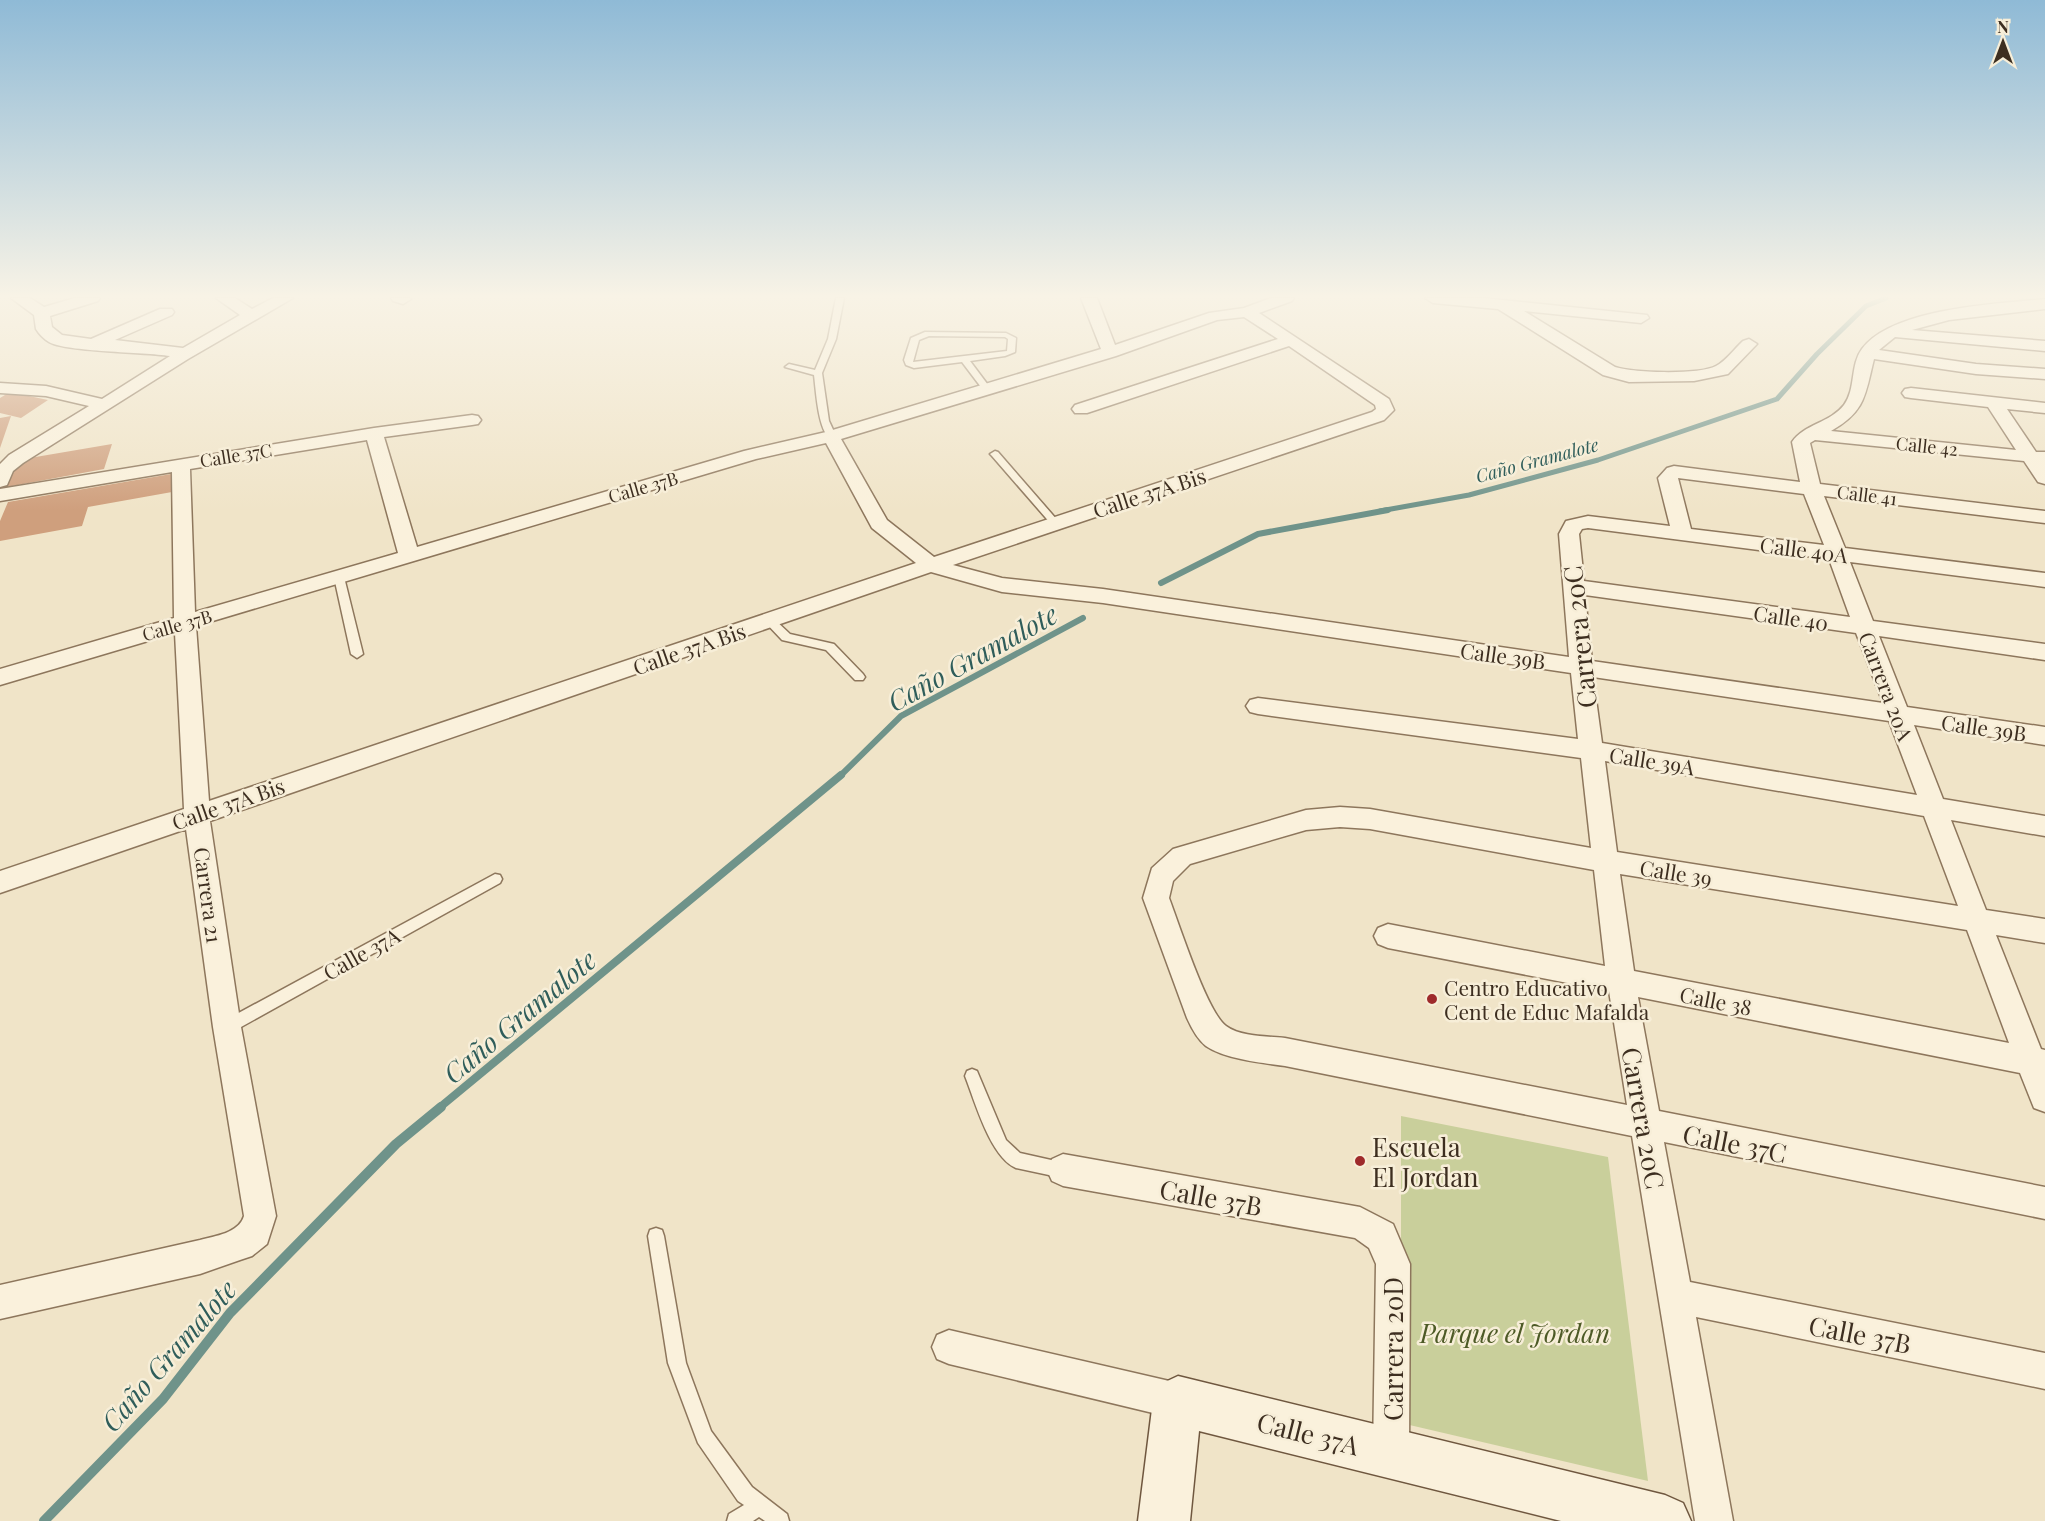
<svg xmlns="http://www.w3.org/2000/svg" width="2045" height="1521" font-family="'Playfair Display',serif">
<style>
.green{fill:#c9cf9b}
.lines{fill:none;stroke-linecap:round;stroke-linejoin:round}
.stream-far3{stroke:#6f938a;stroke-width:5}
.stream-far2{stroke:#6f938a;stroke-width:6}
.stream-far1{stroke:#6f938a;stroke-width:8}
.stream{stroke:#6f938a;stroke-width:10}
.building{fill:#cf9f7d}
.lane-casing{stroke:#8d765c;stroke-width:3}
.street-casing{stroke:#8d765c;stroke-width:3}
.secondary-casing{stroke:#6f573f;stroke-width:3}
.lane{fill:#faf1dc;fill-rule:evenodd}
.street{fill:#faf1dc;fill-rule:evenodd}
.secondary{fill:#faf1dc;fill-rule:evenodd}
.poi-dot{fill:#9e2a2b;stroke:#f7eed8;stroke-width:2}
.labels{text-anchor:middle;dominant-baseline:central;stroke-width:5;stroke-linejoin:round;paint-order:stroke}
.far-street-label{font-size:18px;fill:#3d2e20;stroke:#f7eed8}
.far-water-label{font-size:18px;font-style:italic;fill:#2f5d5a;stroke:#f7eed8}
.street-label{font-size:21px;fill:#3d2e20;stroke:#f7eed8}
.poi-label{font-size:21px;fill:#3d2e20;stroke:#f7eed8;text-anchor:start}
.near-street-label{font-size:26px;fill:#3d2e20;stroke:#f7eed8}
.near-poi-label{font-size:26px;fill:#3d2e20;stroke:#f7eed8;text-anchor:start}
.near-park-label{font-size:26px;font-style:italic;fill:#4d5a26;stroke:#f7eed8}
.near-water-label{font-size:27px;font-style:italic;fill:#2f5d5a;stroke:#f7eed8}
</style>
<rect width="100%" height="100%" fill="#f0e4c8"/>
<path class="green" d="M1401 1116 1608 1157 1648 1481 1401 1423Z"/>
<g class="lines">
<path class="stream-far3" d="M1380 511 1469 495 1598 460 1777 399 1817 354 1866 306 1886 298"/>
<path class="stream-far2" d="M1161 583 1258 534 1388 510
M839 777 901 716 1083 618"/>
<path class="stream-far1" d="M439 1108 841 775"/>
<path class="stream" d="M44 1521 163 1399 230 1313 396 1144 441 1107"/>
</g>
<path class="building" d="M10 392 48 400 21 418 0 413V398Z
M11 416 0 448V418Z
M112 444 104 469 7 487 18 460Z
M177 473 172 492 88 507 82 526 0 541V521L8 502Z"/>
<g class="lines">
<defs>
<path id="lane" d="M836 298H844L836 339 822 373 829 421 836 436 831 439C818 432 816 390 814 375L785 367 789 364 815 370 828 339Z
M925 332 1006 333 1016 338 1015 352 1005 356 970 361 991 389 987 392 984 391 962 362 914 368 906 365 904 360 911 338ZM929 336 1005 337 1008 339 1007 351 913 362 919 340Z
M995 451 998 452 1058 521V525H1052L992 456 990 454Z
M339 574 344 577 363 654 357 658 351 654 334 577Z
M769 617 773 618 790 634 834 644 863 674 865 677 863 680H855L826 650 782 640 764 621Z
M495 874 500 875 502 879 500 883 232 1032 227 1034 222 1032 220 1027 222 1022Z
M972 1069 977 1071 1006 1140 1020 1153 1069 1164 1071 1170 1069 1176 1063 1178 1016 1168C990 1157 975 1101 965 1076L967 1071Z
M656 1228 662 1230 664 1236 686 1363 711 1431 752 1487 787 1514 789 1521H765L759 1517 753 1521H727L729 1514 744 1505 738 1501 698 1443 668 1363 648 1236 650 1230Z"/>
<path id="street" d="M11 298H30L44 307 75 298H100L98 301 50 316 52 327 62 335 91 339 160 309H172L174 312 172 315 115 340 183 348 240 315 216 298H235L252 309 273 298H293L188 359 23 463 13 471 7 485 0 487V464L9 455 89 406 46 396 0 393V383L46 386 102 399 170 356C144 352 66 352 49 342 44 339 39 334 36 329L34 315Z
M391 298H410L411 299 403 304 393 301Z
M1081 298H1097L1115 345 1209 313 1244 308 1271 298H1294L1292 301 1259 313 1389 399 1394 410 1384 420 953 565 1002 578 1103 589 1569 657 1559 534 1566 521 1588 516 1670 526 1658 478 1667 468 1674 466 1800 482 1792 442C1804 424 1830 423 1844 405 1856 389 1850 365 1862 349 1893 308 1996 304 2045 299V309L1949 320 1912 330 2045 341V351L1895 337 1879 350 1976 364 2045 369V379L1976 374 1874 359C1865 395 1866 411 1831 431L2016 450 1988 407 1911 398 1905 397 1902 393 1905 389 1911 388 2045 403V413L2007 409 2036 452H2045V484L2038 482 2024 461 1815 440 1810 443 1820 484 2045 511V523L1824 496 1845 548 2045 573V587L1850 562 1873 621 2045 644V660L1879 636 1907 707 2045 727V745L1914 725 1943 799 2045 816V836L1951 820 1986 910 2045 919V943L1996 935 2041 1049 2045 1050V1112L2034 1108 2020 1073 1638 997 1659 1111 2045 1187V1219L1664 1142 1690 1282 2045 1353V1389L1696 1317 1733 1521H1695L1632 1136 1285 1066C1262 1063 1225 1059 1206 1046 1198 1040 1191 1027 1187 1018L1143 898 1152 868 1173 849 1306 810 1340 807 1370 809 1591 848 1581 758 1258 714 1250 712 1246 706 1250 700 1258 698 1578 739 1571 673 1103 603 1002 592 931 572 210 821 241 1027 276 1216 267 1244 252 1256 240 1260 200 1274 0 1319V1285L200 1240C215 1236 239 1233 244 1216L213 1027 186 829 0 893V871L184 809 175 633 0 685V669L174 618 172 472 0 501V489L374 428 472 415 478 416 481 420 478 424 472 425 384 437 417 547 744 451 826 432 1101 349ZM1244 317 1278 339 1075 405 1072 409 1075 413H1087L1289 346 1375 405 1376 409 1372 412 934 557 887 520 841 439 1116 356 1217 320ZM367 440 398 553 195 612 190 469ZM826 443 872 528 916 563 209 801 196 626 756 459ZM1678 478 1804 494 1824 545 1691 529ZM1588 528 1829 559 1850 617 1584 581 1579 534 1582 529ZM1585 595 1856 633 1883 703 1592 661ZM1593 677 1889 721 1917 795 1602 743ZM1605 761 1924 816 1958 906 1617 852ZM1340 827 1370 829 1594 870 1605 966 1388 924 1378 928 1374 936 1378 944 1388 948 1609 991 1627 1105 1285 1038C1267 1036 1241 1037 1226 1026 1207 1012 1179 924 1169 898L1173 881 1190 864 1306 830ZM1620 874 1967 930 2009 1043 1634 971Z
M1425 298H1483L1647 315 1649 318 1641 323 1524 311 1615 367C1634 373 1699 375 1716 366 1726 361 1735 348 1743 341L1749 339 1757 344 1728 374 1694 381 1629 382 1603 375 1498 309 1433 303Z
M1063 1154 1360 1207 1393 1224 1410 1264 1409 1454 1404 1467 1391 1472 1378 1467 1373 1454 1376 1264 1369 1248 1355 1238 1063 1186 1052 1181 1047 1170 1052 1159Z
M949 1330 1178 1383 1191 1388 1196 1401 1191 1414 1178 1419 949 1364 937 1359 932 1347 937 1335Z"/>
<path id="secondary" d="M1178 1376 1665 1495 1683 1503 1691 1521H1561L1199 1431 1190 1521H1138L1153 1401 1161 1384Z"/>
</defs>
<use href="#lane" class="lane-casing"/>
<use href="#street" class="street-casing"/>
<use href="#secondary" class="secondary-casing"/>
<use href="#lane" class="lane"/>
<use href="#street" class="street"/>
<use href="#secondary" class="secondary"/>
</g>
<linearGradient id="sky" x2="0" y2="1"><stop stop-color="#8fbad6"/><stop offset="0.58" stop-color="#f8f3e6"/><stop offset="1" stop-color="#f8f3e6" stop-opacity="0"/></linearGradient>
<rect width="2045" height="511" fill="url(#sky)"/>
<g class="poi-dot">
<circle cx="1432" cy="999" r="6"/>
<circle cx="1360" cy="1161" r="6"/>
</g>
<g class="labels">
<g class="far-street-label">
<text transform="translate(1927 446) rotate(6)">Calle 42</text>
<text transform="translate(236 455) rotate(-9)">Calle 37C</text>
<text transform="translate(643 487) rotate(-16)">Calle 37B</text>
<text transform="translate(1867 495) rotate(7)">Calle 41</text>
<text transform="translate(177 625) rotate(-16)">Calle 37B</text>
</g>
<g class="far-water-label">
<text transform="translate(1537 460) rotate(-15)">Caño Gramalote</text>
</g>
<g class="street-label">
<text transform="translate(1149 492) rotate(-18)">Calle 37A Bis</text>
<text transform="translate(1804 549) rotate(7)">Calle 40A</text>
<text transform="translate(1791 617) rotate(8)">Calle 40</text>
<text transform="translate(689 648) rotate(-19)">Calle 37A Bis</text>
<text transform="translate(1503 655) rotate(8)">Calle 39B</text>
<text transform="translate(1887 686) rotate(69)">Carrera 20A</text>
<text transform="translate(1984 727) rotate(8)">Calle 39B</text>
<text transform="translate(1652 760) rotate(9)">Calle 39A</text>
<text transform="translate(228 803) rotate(-19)">Calle 37A Bis</text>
<text transform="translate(1676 872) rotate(9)">Calle 39</text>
<text transform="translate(209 895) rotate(82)">Carrera 21</text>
<text transform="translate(361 953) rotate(-29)">Calle 37A</text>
<text transform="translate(1716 1000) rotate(11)">Calle 38</text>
</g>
<g class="poi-label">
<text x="1444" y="987">Centro Educativo<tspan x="1444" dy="24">Cent de Educ Mafalda</tspan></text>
</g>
<g class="near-street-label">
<text transform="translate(1579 637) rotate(-96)">Carrera 20C</text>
<text transform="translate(1644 1118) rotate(80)">Carrera 20C</text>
<text transform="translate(1735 1143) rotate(11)">Calle 37C</text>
<text transform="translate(1211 1197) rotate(10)">Calle 37B</text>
<text transform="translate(1860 1334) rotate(11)">Calle 37B</text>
<text transform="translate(1392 1349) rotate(-90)">Carrera 20D</text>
<text transform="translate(1308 1433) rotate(14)">Calle 37A</text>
</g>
<g class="near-poi-label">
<text x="1372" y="1146">Escuela<tspan x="1372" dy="30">El Jordan</tspan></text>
</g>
<g class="near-park-label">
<text x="1515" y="1332">Parque el Jordan</text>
</g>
<g class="near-water-label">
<text transform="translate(972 657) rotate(-29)">Caño Gramalote</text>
<text transform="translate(519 1016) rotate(-40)">Caño Gramalote</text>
<text transform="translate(168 1355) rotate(-49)">Caño Gramalote</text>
</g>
</g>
<g transform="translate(2003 42)" stroke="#f7eed8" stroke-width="4.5" paint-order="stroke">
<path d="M0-4.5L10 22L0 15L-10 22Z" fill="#3d2e20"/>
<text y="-9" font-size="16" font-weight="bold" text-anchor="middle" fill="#3d2e20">N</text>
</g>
</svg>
